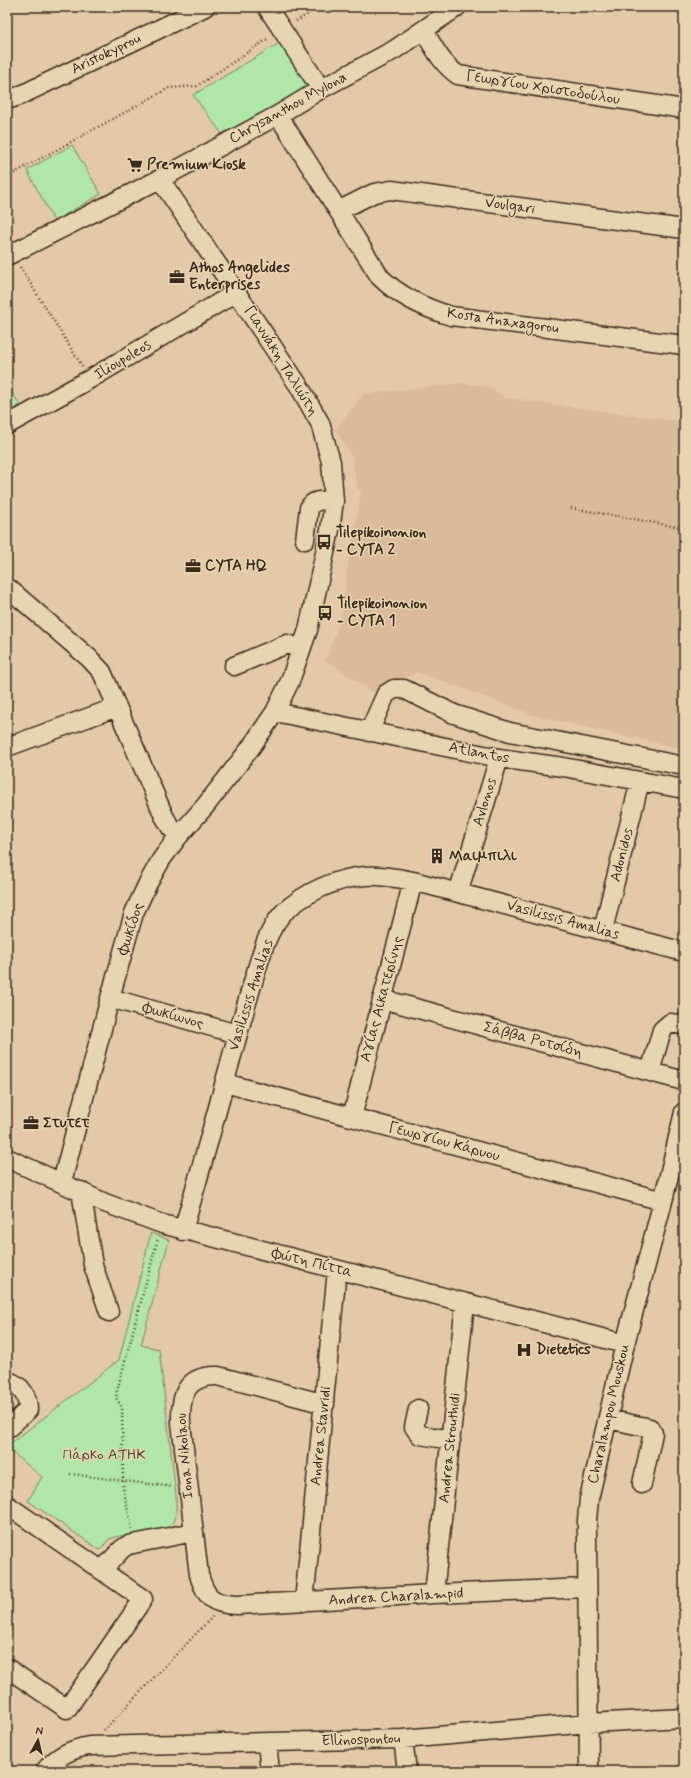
<svg xmlns="http://www.w3.org/2000/svg" width="691" height="1778" font-family="Mynerve,sans-serif">
<style>
.built{fill:#dabb99}
.green{fill:#b0e6a8;stroke:#768863}
.lines{fill:none;stroke-linecap:round;stroke-linejoin:round}
.minor-casing{stroke:#3b2a1e;stroke-width:21}
.path{stroke:#3b2a1e;stroke-width:2.5;stroke-dasharray:1 3;stroke-linecap:butt}
.minor{stroke:#e7d5b2;stroke-width:18}
.labels{text-anchor:middle;dominant-baseline:central;stroke-width:3;stroke-linejoin:round;paint-order:stroke}
.street-label{font-size:15px;fill:#3b2a1e;stroke:#e7d5b2}
.poi-label{font-size:15px;font-weight:bold;fill:#3b2a1e;stroke:#e7d5b2;text-anchor:start}
.park-label{font-size:15px;fill:#4d4633;stroke:#e7d5b2}
</style>
<rect width="100%" height="100%" fill="#e3c9a7"/>
<filter id="ink" filterUnits="userSpaceOnUse"><feTurbulence type="fractalNoise" baseFrequency=".025" numOctaves="2"/><feDisplacementMap in="SourceGraphic" scale="8" xChannelSelector="R" yChannelSelector="G"/><feConvolveMatrix kernelMatrix="1 2 1 2 8 2 1 2 1" color-interpolation-filters="sRGB"/></filter>
<g filter="url(#ink)">
<path class="built" d="M463 383 490 387 505 398 684 422V749L536 716 417 672 375 693 325 660 342 617 347 572 361 492 357 488 352 457 335 429 364 394Z"/>
<path class="green" d="M283 41 315 87 225 138 193 95Z
M72 145 101 194 54 221 27 170Z
M7 384 20 405 7 413Z
M151 1233 169 1240 141 1345 159 1349 176 1495V1513L171 1527 154 1532 120 1536 109 1539 100 1550 28 1501 42 1477 7 1448V1446L119 1360Z"/>
<g class="lines">
<defs>
<path id="minor" d="M267 7 321 89
M424 31C434 48 442 64 458 75L684 109
M7 100 19 96 205 7
M278 115 380 277C400 297 424 308 451 316L684 345
M340 210 374 193 391 190 684 229
M7 256 160 179 278 115 321 89 394 50 457 7
M7 425 90 379 237 292
M305 540 309 508C314 498 324 501 334 501
M7 587 89 658 102 672 164 816 171 828
M234 666 287 644 301 649
M275 712 499 758 563 767 684 789
M369 732 386 694 394 689H404L454 714 510 732 684 766
M7 747 117 707
M458 893 499 758
M603 930 640 781
M110 998 237 1034
M382 999 684 1081
M650 1072 662 1030 670 1023 684 1025
M225 1083 663 1201
M352 1117 413 881
M7 1158 105 1203 162 1224 625 1344
M62 1182 110 998 134 913 148 883 161 860 177 838 206 805 249 750 275 712 290 681 308 630 330 530 334 501 331 462 320 423 299 386 160 179
M81 1191 93 1265 109 1312
M183 1231C197 1181 212 1131 225 1081 234 1048 243 1015 253 982 260 959 266 932 283 913 304 893 336 878 365 876 381 875 397 878 413 881L684 952
M7 1381C22 1385 28 1396 28 1410L7 1429
M325 1404 218 1376C186 1375 180 1395 181 1423L199 1575C206 1598 212 1604 237 1605L434 1594 587 1588
M418 1409 414 1427 420 1435 451 1440
M608 1419 650 1428 653 1433 642 1484
M7 1505 143 1599 67 1709 7 1668
M102 1570 122 1549 128 1545 194 1532
M434 1594 465 1303
M304 1602 337 1270
M403 1739 407 1771
M267 1743 270 1771
M45 1771C55 1757 72 1749 89 1746L403 1739 589 1723 684 1718
M589 1771 587 1541V1520L589 1499 625 1344 663 1201 684 1112"/>
</defs>
<use href="#minor" class="minor-casing"/>
<path class="path" d="M296 21 321 7
M7 177 169 88 197 86 269 38
M20 267 82 366
M571 508 684 528
M70 1474 173 1487
M132 1529 123 1488 122 1407 116 1398 117 1391 158 1238
M104 1730 213 1616"/>
<use href="#minor" class="minor"/>
</g>
</g>
<defs>
<symbol id="supermarket-bare" viewBox="-9 -9 18 18"><path d="M-6-5.5h2.5l.6 2H6L4.5 2H-2.5L-4.4-4H-6ZM-1.5 3.2a1.3 1.3 0 1 0 .1 0ZM3 3.2a1.3 1.3 0 1 0 .1 0Z" fill="#3b2a1e" stroke="#e7d5b2" stroke-width="2.5" paint-order="stroke"/></symbol>
<symbol id="office-bare" viewBox="-9 -9 18 18"><path d="M-6-3h4V-5.5h4V-3h4V5H-6ZM-1-4.5V-3h2v-1.5ZM-6 0V1H6V0Z" fill="#3b2a1e" stroke="#e7d5b2" stroke-width="2.5" paint-order="stroke"/></symbol>
<symbol id="bus-bare" viewBox="-9 -9 18 18"><path d="M-5-6H5V4H4V6H2V4H-2V6H-4V4H-5ZM-3.5-4V0h7V-4ZM-3.5 1.2v1.5H-2V1.2ZM2 1.2v1.5H3.5V1.2Z" fill="#3b2a1e" stroke="#e7d5b2" stroke-width="2.5" paint-order="stroke"/></symbol>
<symbol id="building-bare" viewBox="-9 -9 18 18"><path d="M-4-6H4V6H1V3H-1V6H-4ZM-2.5-4.3h1.7v1.8h-1.7ZM.8-4.3h1.7v1.8H.8ZM-2.5-1h1.7V.8h-1.7ZM.8-1h1.7V.8H.8Z" fill="#3b2a1e" stroke="#e7d5b2" stroke-width="2.5" paint-order="stroke"/></symbol>
<symbol id="hospital-bare" viewBox="-9 -9 18 18"><path d="M-5-5h3v3.5h4V-5h3V5h-3V1.5h-4V5h-3Z" fill="#3b2a1e" stroke="#e7d5b2" stroke-width="2.5" paint-order="stroke"/></symbol>
</defs>
<g fill-rule="evenodd">
<use href="#supermarket-bare" x="124" y="154" width="22" height="22"/>
<use href="#office-bare" x="166" y="266" width="22" height="22"/>
<use href="#bus-bare" x="313" y="531" width="22" height="22"/>
<use href="#office-bare" x="182" y="555" width="22" height="22"/>
<use href="#bus-bare" x="314" y="602" width="22" height="22"/>
<use href="#building-bare" x="426" y="845" width="22" height="22"/>
<use href="#office-bare" x="20" y="1112" width="22" height="22"/>
<use href="#hospital-bare" x="513" y="1339" width="22" height="22"/>
</g>
<g class="labels">
<g class="street-label">
<text transform="translate(106 54) rotate(-26)">Aristokyprou</text>
<text transform="translate(543 88) rotate(9)">Γεωργίου Χριστοδούλου</text>
<text transform="translate(288 108) rotate(-29)">Chrysanthou Mylona</text>
<text transform="translate(510 206) rotate(8)">Voulgari</text>
<text transform="translate(503 321) rotate(8)">Kosta Anaxagorou</text>
<text transform="translate(123 360) rotate(-31)">Ilioupoleos</text>
<text transform="translate(281 361) rotate(58)">Γιαννάκη Ταλιώτη</text>
<text transform="translate(479 753) rotate(11)">Atlantos</text>
<text transform="translate(485 802) rotate(-73)">Avlonos</text>
<text transform="translate(622 855) rotate(-76)">Adonidos</text>
<text transform="translate(563 920) rotate(15)">Vasilissis Amalias</text>
<text transform="translate(131 929) rotate(-72)">Φωκίδος</text>
<text transform="translate(251 995) rotate(-72)">Vasilissis Amalias</text>
<text transform="translate(382 999) rotate(-75)">Αγίας Αικατερίνης</text>
<text transform="translate(173 1016) rotate(16)">Φωκίωνος</text>
<text transform="translate(533 1040) rotate(15)">Σάββα Ροτσίδη</text>
<text transform="translate(444 1142) rotate(15)">Γεωργίου Κάρυου</text>
<text transform="translate(312 1263) rotate(14)">Φώτη Πίττα</text>
<text transform="translate(609 1414) rotate(-77)">Charalampou Mouskou</text>
<text transform="translate(321 1436) rotate(-84)">Andrea Stavridi</text>
<text transform="translate(450 1448) rotate(-84)">Andrea Strouthidi</text>
<text transform="translate(185 1456) rotate(-95)">Iona Nikolaou</text>
<text transform="translate(396 1597) rotate(-3)">Andrea Charalampid</text>
<text transform="translate(361 1740) rotate(-2)">Ellinospontou</text>
</g>
<g class="poi-label">
<text x="147" y="165">Premium Kiosk</text>
<text x="189" y="268">Athos Angelides<tspan x="189" dy="17">Enterprises</tspan></text>
<text x="336" y="533">Tilepikoinonion<tspan x="336" dy="17">- CYTA 2</tspan></text>
<text x="205" y="566">CYTA HQ</text>
<text x="337" y="604">Tilepikoinonion<tspan x="337" dy="17">- CYTA 1</tspan></text>
<text x="449" y="856">Μαιμπιλι</text>
<text x="43" y="1123">Στυτετ</text>
<text x="536" y="1350">Dietetics</text>
</g>
<g class="park-label">
<text x="104" y="1455">Πάρκο ΑΤΗΚ</text>
</g>
</g>
<rect width="691" height="1778" fill="none" stroke="#e7d5b2" stroke-width="24"/>
<rect x="12" y="12" width="667" height="1754" fill="none" stroke="#3b2a1e" stroke-width="1.5" filter="url(#ink)"/>
<g transform="translate(38 1740) rotate(8)" stroke="#e7d5b2" stroke-width="3" paint-order="stroke">
<path d="M0-3L7 15L0 10L-7 15Z" fill="#3b2a1e"/>
<text y="-6" font-size="11" font-weight="bold" text-anchor="middle" fill="#3b2a1e">N</text>
</g>
</svg>
